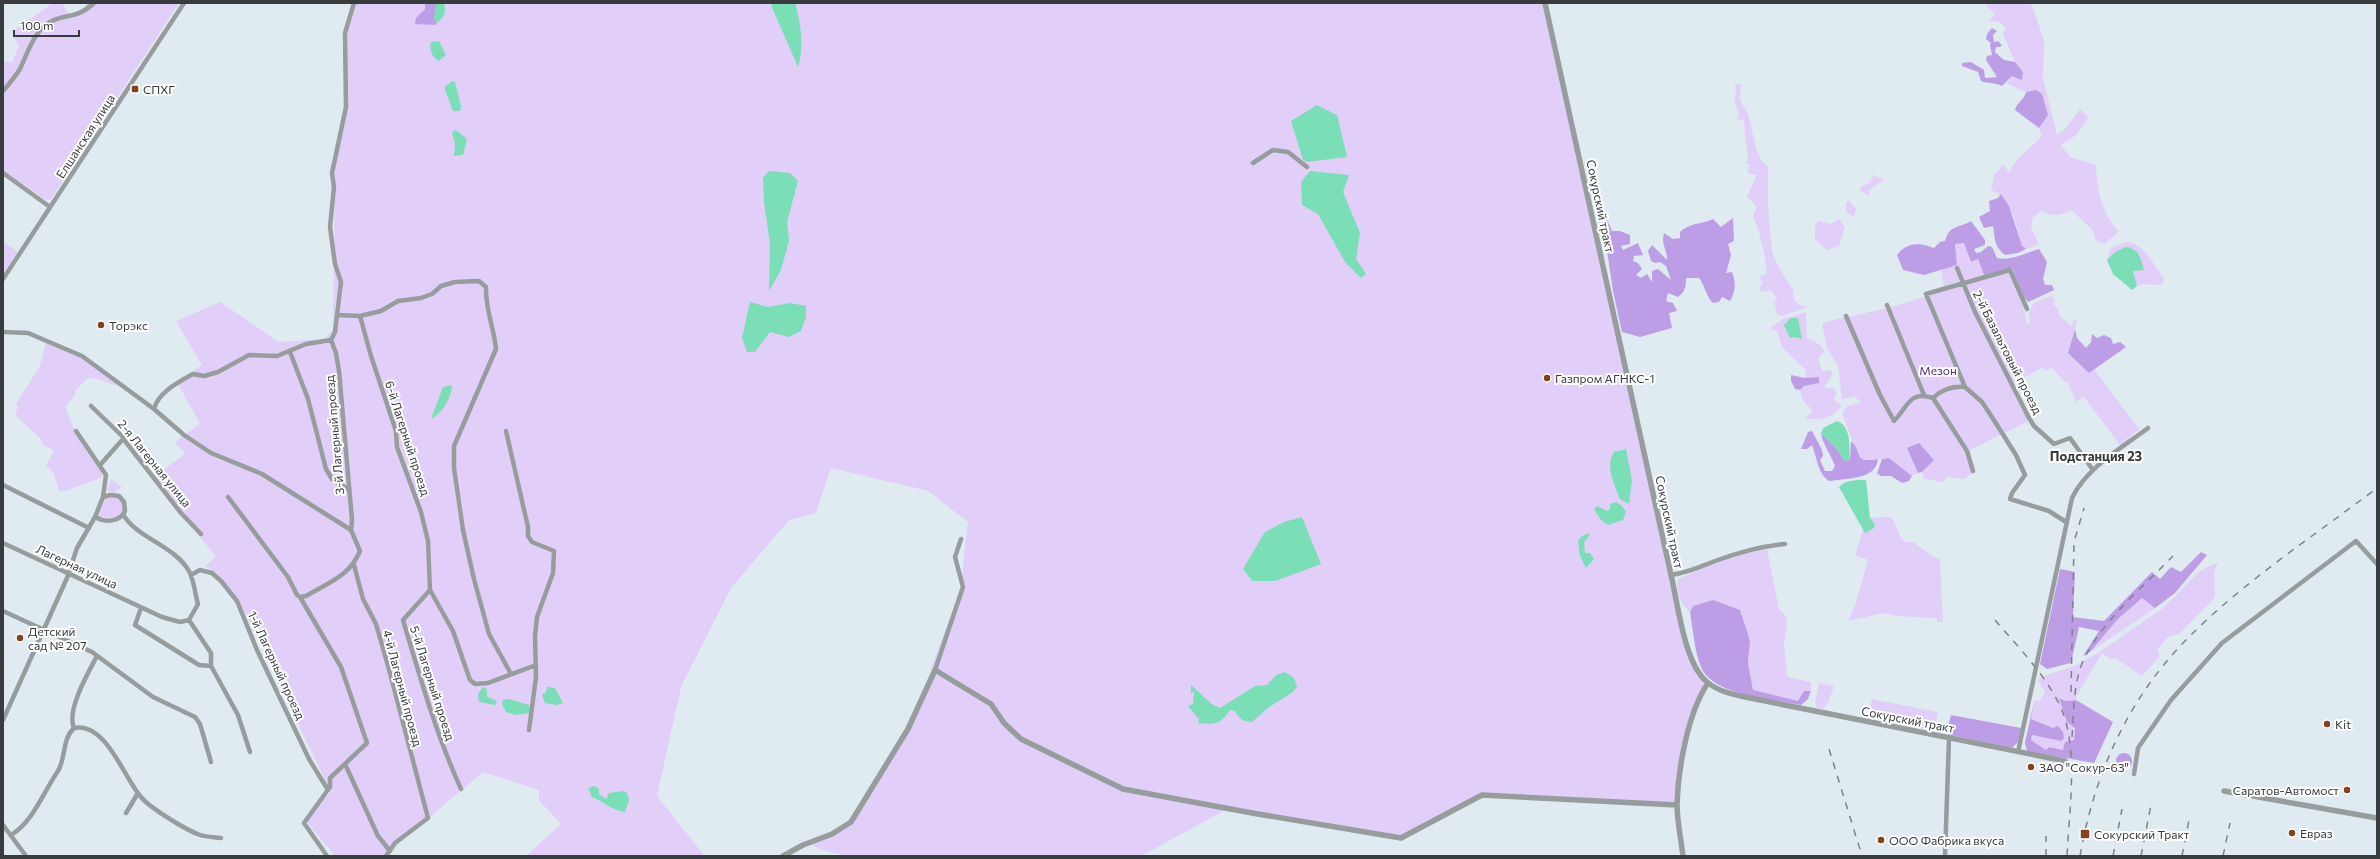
<svg xmlns="http://www.w3.org/2000/svg" width="2380" height="859" font-family="Commissioner,sans-serif">
<style>
.green{fill:#e1cff9}
.forest{fill:#be9de7}
.water{fill:#7adeb7}
.lines{fill:none;stroke-linecap:round;stroke-linejoin:round}
.minor{stroke:#979c9d;stroke-width:4.5}
.tertiary{stroke:#979c9d;stroke-width:5.5}
.rail{stroke:#7e8489;stroke-width:1.5;stroke-dasharray:7 7;stroke-linecap:butt}
.poi-dot{fill:#864119;stroke:#fff;stroke-width:1.5}
.labels{text-anchor:middle;dominant-baseline:central;stroke-width:4;stroke-linejoin:round;paint-order:stroke}
.poi-label{font-size:12px;fill:#383c3f;stroke:#fff;text-anchor:start}
.street-label{font-size:12px;fill:#383c3f;stroke:#fff}
.park-label{font-size:12px;fill:#55297f;stroke:#fff}
.neighbourhood-label{font-size:13px;font-weight:bold;fill:#383c3f;stroke:#fff}
</style>
<rect width="100%" height="100%" fill="#e0eaf1"/>
<path class="green" d="M53 3H63L69 15 84 10 86 3H179L51 199 46 200 3 171V62H12L19 46 13 37 15 30Z
M356 3H1545L1689 651 1708 683C1689 721 1682 763 1677 805L1482 795 1401 838 1223 808 1222 812 1141 856H846C836 853 816 851 810 842L851 822 888 762 935 670 931 668 960 592 968 522 928 491 831 468 816 513 789 520 731 588 681 687 657 796 703 854 702 856H526L561 824 539 800V790L483 772 398 844 389 856H335L304 818 331 792 237 597 218 574 205 566 216 557 153 477 185 454 175 442 200 424 177 382 202 365 176 321 220 302 279 342 324 339 333 330 335 167 346 104 348 17Z
M1984 3H2031L2044 40 2043 78 2057 135 2066 128 2080 109 2088 117C2081 132 2075 137 2061 145L2070 157 2096 165C2097 190 2101 213 2119 232L2104 244 2096 240 2092 229 2071 210C2059 216 2053 217 2041 211L2033 218 2031 228 2039 244 2026 249 2022 246C2015 225 2013 198 1991 190L1994 175 2003 165 2009 172 2017 160 2042 136 2039 128 2042 124 2036 90 2026 92 2007 84 2012 76 2023 72 2015 62 2003 34 2006 29 2000 22 1989 20 1995 14Z
M1741 84 1740 99 1748 114 1757 151 1762 162 1768 166V206L1772 252 1779 268 1793 290 1794 300 1799 305 1807 307 1782 316 1777 314 1774 302 1777 299 1771 290 1761 292 1759 287 1763 283 1759 277 1767 274C1765 254 1761 235 1753 216L1757 207 1747 196 1757 175 1750 174 1747 170 1750 165 1746 163C1750 152 1746 147 1745 137 1744 130 1746 127 1743 120L1736 119 1739 114 1734 99 1736 95 1735 85Z
M1873 175 1884 180 1869 190V196L1859 190 1862 186 1870 183Z
M1849 200 1856 209 1854 217 1846 212V203Z
M1839 219 1845 228 1839 246 1828 250 1815 240V227L1818 221 1831 224Z
M3 242 18 252 3 273Z
M2126 242C2145 243 2153 265 2164 278L2162 285 2142 284 2137 286 2133 271 2115 252 2107 260 2111 248Z
M1955 243H1964L1971 262 1978 259 1986 279 2009 273 2021 298 2027 323 2030 324 2029 313 2034 303 2051 296 2055 300 2053 304 2058 309 2060 316 2071 326 2074 319 2077 321 2071 343 2089 373 2094 369 2139 429 2120 445 2084 397 2076 402 2068 383 2065 382 2052 368 2046 371 2043 367 2011 385 2029 421 1970 450 1971 464 1975 471 1964 479 1948 477 1943 482 1924 479 1922 472 1934 460 1908 448 1918 473 1912 476 1889 458 1865 460 1858 456 1842 413 1848 406 1861 402 1854 396 1842 400 1838 366 1827 348 1822 324C1832 319 1842 319 1852 316 1882 309 1918 303 1944 286L1941 269 1957 265Z
M1806 312 1807 338 1819 344 1825 351 1818 358 1822 371 1830 370 1833 374 1824 388H1834L1837 395 1833 399 1842 406C1834 417 1819 422 1805 418L1813 411 1802 399 1800 390 1804 386 1819 383V377L1805 378 1806 370 1782 347 1777 331 1770 328 1783 319Z
M46 343 81 357 119 385C108 385 99 377 88 378L75 391V395L65 407 75 431 103 473 101 478 65 491H59L54 474 46 465 54 451 42 444V440L15 415 18 407 16 404 40 366Z
M111 479 122 487 114 493 107 490Z
M111 496C121 499 123 501 124 511L114 518 100 517 98 514 103 501Z
M1884 517H1891C1897 525 1898 536 1905 542H1914C1922 551 1931 554 1940 560L1943 622H1937V618L1897 616 1883 613 1848 621 1855 606 1868 560 1855 555 1863 530 1865 533 1875 524 1870 518Z
M1767 549 1779 609 1786 616 1787 622 1784 644 1787 675 1790 678 1811 682V691H1804L1798 701 1753 690 1748 663 1750 641 1693 606 1690 612C1682 606 1674 589 1678 579L1721 560Z
M2218 562 2214 572 2215 597 2179 634 2168 637 2157 650 2160 656 2142 676 2114 657 2112 660 2102 653 2077 695 2076 700 2066 701 2059 699 2075 728 2074 740 2063 750 2049 747 2046 751 2031 740 2033 735 2061 741 2053 728 2031 719 2034 701 2040 700 2045 693 2038 680 2040 677 2074 666 2098 653 2163 608 2200 571Z
M2142 598 2155 608 2090 652 2118 619Z
M1819 683 1834 686 1829 701 1823 709 1817 708 1815 702Z
M1872 699 1938 712 1934 731 1874 719 1870 708Z"/>
<path class="forest" d="M425 3 437 4 434 19 437 23 435 25 415 24 416 18 425 9Z
M1992 28 1997 31 1993 35 1994 42 1998 41 2002 45 2000 47H1996L1995 52 2004 60 2015 62 2023 72 2022 80 2012 76 2002 86C1995 82 1988 84 1981 81L1978 72 1962 66V63L1971 62 1984 70 1985 78 1997 77 1986 60 1987 56 1992 55 1990 45 1991 43 1986 39 1987 34Z
M2036 90 2042 94 2048 115 2039 128 2015 110C2017 102 2025 99 2026 92Z
M2001 194 2009 206 2022 246 2026 249 2018 253 2005 255C1994 246 1995 239 1993 226L1984 228 1979 217 1990 211 1989 201 1998 198Z
M1604 212 1612 231H1620L1630 235V244L1621 246 1623 250 1638 243 1643 255 1634 256 1633 261 1638 263 1642 269 1636 275 1641 278 1647 274 1652 282V271L1658 269 1671 280 1666 266 1660 262 1655 263 1651 261 1648 251 1652 245 1667 260C1667 247 1661 247 1664 233L1673 239 1680 238V232C1689 223 1702 224 1713 219L1721 227 1733 218 1734 241 1728 244 1731 255 1726 273 1732 272C1736 283 1736 291 1730 301L1722 297 1719 302 1713 303C1706 296 1705 286 1699 278H1686C1686 287 1685 292 1678 297L1668 293 1666 301 1673 303 1677 311 1669 313 1672 328 1640 337 1622 332 1613 291 1602 217Z
M1971 221 1985 240V245L1974 249 1976 253 1981 252 1988 246 1992 247 1997 258C2013 261 2024 253 2039 249L2047 262 2043 279 2045 285H2052L2054 290 2028 302 2024 297 2012 268 1984 275 1978 259 1971 262 1964 243 1955 244 1957 265 1924 275 1903 270 1897 255C1906 242 1920 242 1934 248L1940 242 1945 241C1950 224 1958 229 1971 221Z
M2075 329 2077 338 2086 348 2091 342 2092 334 2097 338 2104 335 2111 338 2113 344 2120 342 2126 347 2089 373 2068 353Z
M1791 375 1805 378 1819 377V383L1804 386 1800 390 1795 389 1791 381Z
M1812 431 1822 450 1823 456 1820 460 1825 471H1832L1835 466C1831 455 1822 443 1821 433L1837 449 1844 460 1850 461 1851 441C1863 451 1852 464 1878 459 1876 480 1847 478 1830 481 1818 476 1817 457 1812 445L1807 449H1801L1808 432Z
M1919 443 1934 460 1922 472 1918 473 1907 448Z
M1889 458 1912 476 1909 481 1902 483 1891 476H1881L1877 473 1882 459Z
M2201 552 2207 555 2175 593 2155 608 2142 598 2118 619 2090 652 2083 656 2099 631 2079 627 2071 663 2047 669 2040 664 2060 569 2075 572 2073 617 2104 621 2152 572 2160 579 2171 567 2181 572Z
M1713 600 1740 610 1750 641 1748 663 1753 690 1798 701 1804 691H1811L1808 699 1801 705C1773 700 1712 695 1701 667 1694 650 1693 629 1690 612L1693 606Z
M2059 698 2066 701 2076 700 2113 722 2094 763 2027 751 2025 743 2034 701 2031 719 2053 728 2058 726 2063 732 2064 738 2061 741 2032 735 2031 740 2046 750 2049 747 2063 750 2065 742 2074 740 2075 728 2067 722Z
M1951 715 2021 728 2018 742 2012 748 1949 735 1947 731Z
M2116 761a8 8 0 1 1 16 0a8 8 0 1 1-16 0Z"/>
<path class="water" d="M436 3H444C446 13 445 16 437 23L434 19Z
M770 3H795C801 20 804 51 798 67Z
M439 41 446 55 439 61C432 57 429 50 431 42Z
M452 81 455 82 461 106 460 111H453L445 90V87Z
M1317 105 1337 115 1347 157 1307 162 1303 160 1291 121Z
M456 130 467 139 463 155 454 156 455 144 452 132Z
M769 171 790 173 798 181 787 222 789 241 781 270 769 291 770 244 764 202 763 178Z
M1310 171 1349 175 1343 192 1360 233 1356 259 1366 274 1361 278 1345 262 1318 214 1302 205 1301 182Z
M2126 247C2140 249 2140 258 2144 270L2133 271 2137 286 2132 290 2113 274 2107 260 2115 252Z
M750 302 768 307 790 303 806 306V317L801 331 789 337 770 332 755 352H747L742 338Z
M1791 318H1798L1802 339 1794 337 1790 338 1784 325Z
M452 385C452 397 442 414 431 419L443 387Z
M1837 421C1852 426 1849 449 1850 461L1844 460 1837 449 1821 433 1823 428Z
M1626 449 1632 480 1629 504 1620 499C1614 483 1605 467 1614 452Z
M1866 480 1870 518 1875 524 1874 528 1865 533 1839 487C1845 480 1857 480 1866 480Z
M1616 502 1622 506 1626 512 1623 520 1608 525 1601 520 1594 509 1597 506 1608 511 1610 509V504Z
M1302 517 1321 564 1275 581H1252L1243 569 1265 532 1284 522Z
M1589 533V536L1584 542 1585 553H1590L1594 559 1586 568 1580 556 1578 541 1582 536Z
M1285 672 1294 678 1297 687 1293 692 1269 707 1252 722C1243 721 1239 719 1235 711L1230 710C1221 724 1214 725 1198 723L1199 719 1188 706 1193 704 1194 691 1191 694V685L1213 705 1220 708 1255 686 1267 685 1276 675Z
M483 687 487 689V697L497 701 495 705 479 702 478 694Z
M547 687 555 688 563 703 557 705 545 703 542 695 546 692Z
M509 699 529 705 530 713 516 715 506 712 502 704 503 700Z
M594 786 599 789V794L606 799 609 793 623 791 627 793 629 800 625 812C610 809 606 803 592 797L588 788Z"/>
<g class="lines">
<path class="minor" d="M3 91C9 84 15 77 20 69 27 54 33 34 47 24 64 12 75 21 94 3
M1253 163 1273 150 1288 152 1307 167
M3 173 50 207
M1957 268 1975 312 2028 416 2034 426 2054 444 2070 438 2093 470
M3 279 184 3
M1887 305 1924 395
M2027 309 2010 270 1926 294 1965 387 1982 402 1990 414 2016 455 2025 475 2012 493 2010 499 2049 511 2066 522
M338 315 360 316 381 311 398 301 421 298 432 294 441 286 455 282 479 281 486 287C485 308 494 328 496 349L454 446V468L463 530 474 579 489 634 511 674
M360 316 371 356 396 431 397 447 421 512 428 541 430 590 453 631 470 680 475 684 488 683 536 665
M1846 316 1880 395 1894 421C1908 407 1909 390 1933 398 1942 389 1953 386 1965 387
M3 332 28 333 82 356 154 409 184 435 211 453 262 474 351 530 360 551C349 577 329 582 306 596L300 597 341 667 367 743 330 778V787L304 823 327 856
M331 340 336 353 339 371 352 520 351 530
M290 352 308 399 326 469 332 479 349 490
M1933 398 1967 451 1973 471
M91 406 123 437 125 441 181 513 201 534
M154 409C158 392 179 382 193 374L204 376 218 372 249 355 277 356 306 344 331 340 335 332 341 282 335 264 330 227 334 187 332 173 346 107 345 33 354 3
M506 431 528 527V536L532 542 554 551 553 573 537 617 535 636 536 677 529 730
M100 465 123 439
M3 485 89 528
M228 497 288 577 297 595 300 597
M123 514C135 537 175 546 189 571 194 580 195 594 198 604L189 620
M95 517C106 523 120 522 125 511L124 502 119 496 110 495 103 497
M3 543 162 617 180 622 189 620
M354 565 363 599 376 624 390 673 428 818 395 843 386 856
M191 575 200 570 212 573 221 581 237 601 257 650 309 759 328 790
M1671 575C1687 573 1700 567 1715 561 1737 553 1762 546 1785 544
M430 590 403 620C420 677 436 734 461 789
M141 608 135 625 199 665 211 666
M3 611 92 652 153 697 195 717 200 724 211 762
M189 620 211 653V666L238 715 250 752
M935 670 963 587 955 557 961 539
M3 720 67 578 77 548 95 517 103 497 106 475 76 431
M74 728C106 721 125 780 141 797 150 808 186 830 200 835 206 837 214 837 221 838
M2018 752 2072 498C2087 467 2122 448 2148 428
M345 764 378 836 390 851
M2134 774 2138 748 2171 700 2222 643 2356 541 2377 564
M126 813 138 793
M3 825 26 856
M11 835C33 822 44 791 58 771 66 758 62 739 74 728 66 711 88 673 97 656
M1945 856 1949 738"/>
<path class="tertiary" d="M1545 3 1671 575C1678 604 1684 663 1707 682 1719 692 1735 695 1750 698L2065 761
M2224 791 2377 818
M783 856 803 845 832 834 851 822 908 729 935 670 991 704 1004 723 1021 739 1123 789 1252 813 1401 838 1482 795 1677 805
M1683 856C1681 839 1677 821 1677 804 1678 769 1688 712 1708 683"/>
<path class="rail" d="M1995 620C2018 647 2046 675 2061 708 2079 750 2069 811 2067 856
M2071 692 2074 542 2084 508
M2072 737C2074 711 2073 680 2085 657 2105 618 2143 587 2173 556
M1829 749 1862 856
M2046 856V836
M2080 856C2094 774 2129 697 2188 638 2242 583 2315 535 2377 488
M2113 856 2122 809
M2141 856 2151 805
M2182 856 2190 815
M2223 856 2230 823"/>
</g>
<g class="poi-dot">
<rect x="131" y="85" width="8" height="8" rx="2"/>
<circle cx="101" cy="325" r="4"/>
<circle cx="1547" cy="378" r="4"/>
<circle cx="20" cy="638" r="4"/>
<circle cx="2327" cy="724" r="4"/>
<circle cx="2031" cy="767" r="4"/>
<circle cx="2347" cy="790" r="4"/>
<circle cx="2292" cy="833" r="4"/>
<rect x="2080" y="829" width="10" height="10" rx="2"/>
<circle cx="1881" cy="840" r="4"/>
</g>
<g class="labels">
<g class="poi-label">
<text x="143" y="89">СПХГ</text>
<text x="109" y="325">Торэкс</text>
<text x="1555" y="378">Газпром АГНКС-1</text>
<text x="28" y="631">Детский<tspan x="28" dy="14">сад № 207</tspan></text>
<text x="2335" y="724">Kit</text>
<text x="2039" y="767">ЗАО "Сокур-63"</text>
<text x="2339" y="790" text-anchor="end">Саратов-Автомост</text>
<text x="2300" y="833">Евраз</text>
<text x="2094" y="834">Сокурский Тракт</text>
<text x="1889" y="840">ООО Фабрика вкуса</text>
</g>
<g class="street-label">
<text transform="translate(85 136) rotate(-57)">Елшанская улица</text>
<text transform="translate(1601 206) rotate(78)">Сокурский тракт</text>
<text transform="translate(2008 352) rotate(63)">2-й Базальтовый проезд</text>
<text transform="translate(334 435) rotate(-95)">3-й Лагерный проезд</text>
<text transform="translate(408 438) rotate(72)">6-й Лагерный проезд</text>
<text transform="translate(155 463) rotate(51)">2-я Лагерная улица</text>
<text transform="translate(1670 522) rotate(78)">Сокурский тракт</text>
<text transform="translate(77 566) rotate(25)">Лагерная улица</text>
<text transform="translate(277 665) rotate(65)">1-й Лагерный проезд</text>
<text transform="translate(433 683) rotate(72)">5-й Лагерный проезд</text>
<text transform="translate(403 688) rotate(75)">4-й Лагерный проезд</text>
<text transform="translate(1908 719) rotate(11)">Сокурский тракт</text>
</g>
<g class="park-label">
<text x="1938" y="370">Мезон</text>
</g>
<g class="neighbourhood-label">
<text x="2096" y="456">Подстанция 23</text>
</g>
</g>
<rect width="2380" height="859" fill="none" stroke="#383c3f" stroke-width="8"/>
<path d="M14 30v6h65v-6" fill="none" stroke="#383c3f" stroke-width="2"/>
<text x="20" y="30" font-size="12" fill="#383c3f" stroke="#ffffff" stroke-width="3" paint-order="stroke">100 m</text>
</svg>
